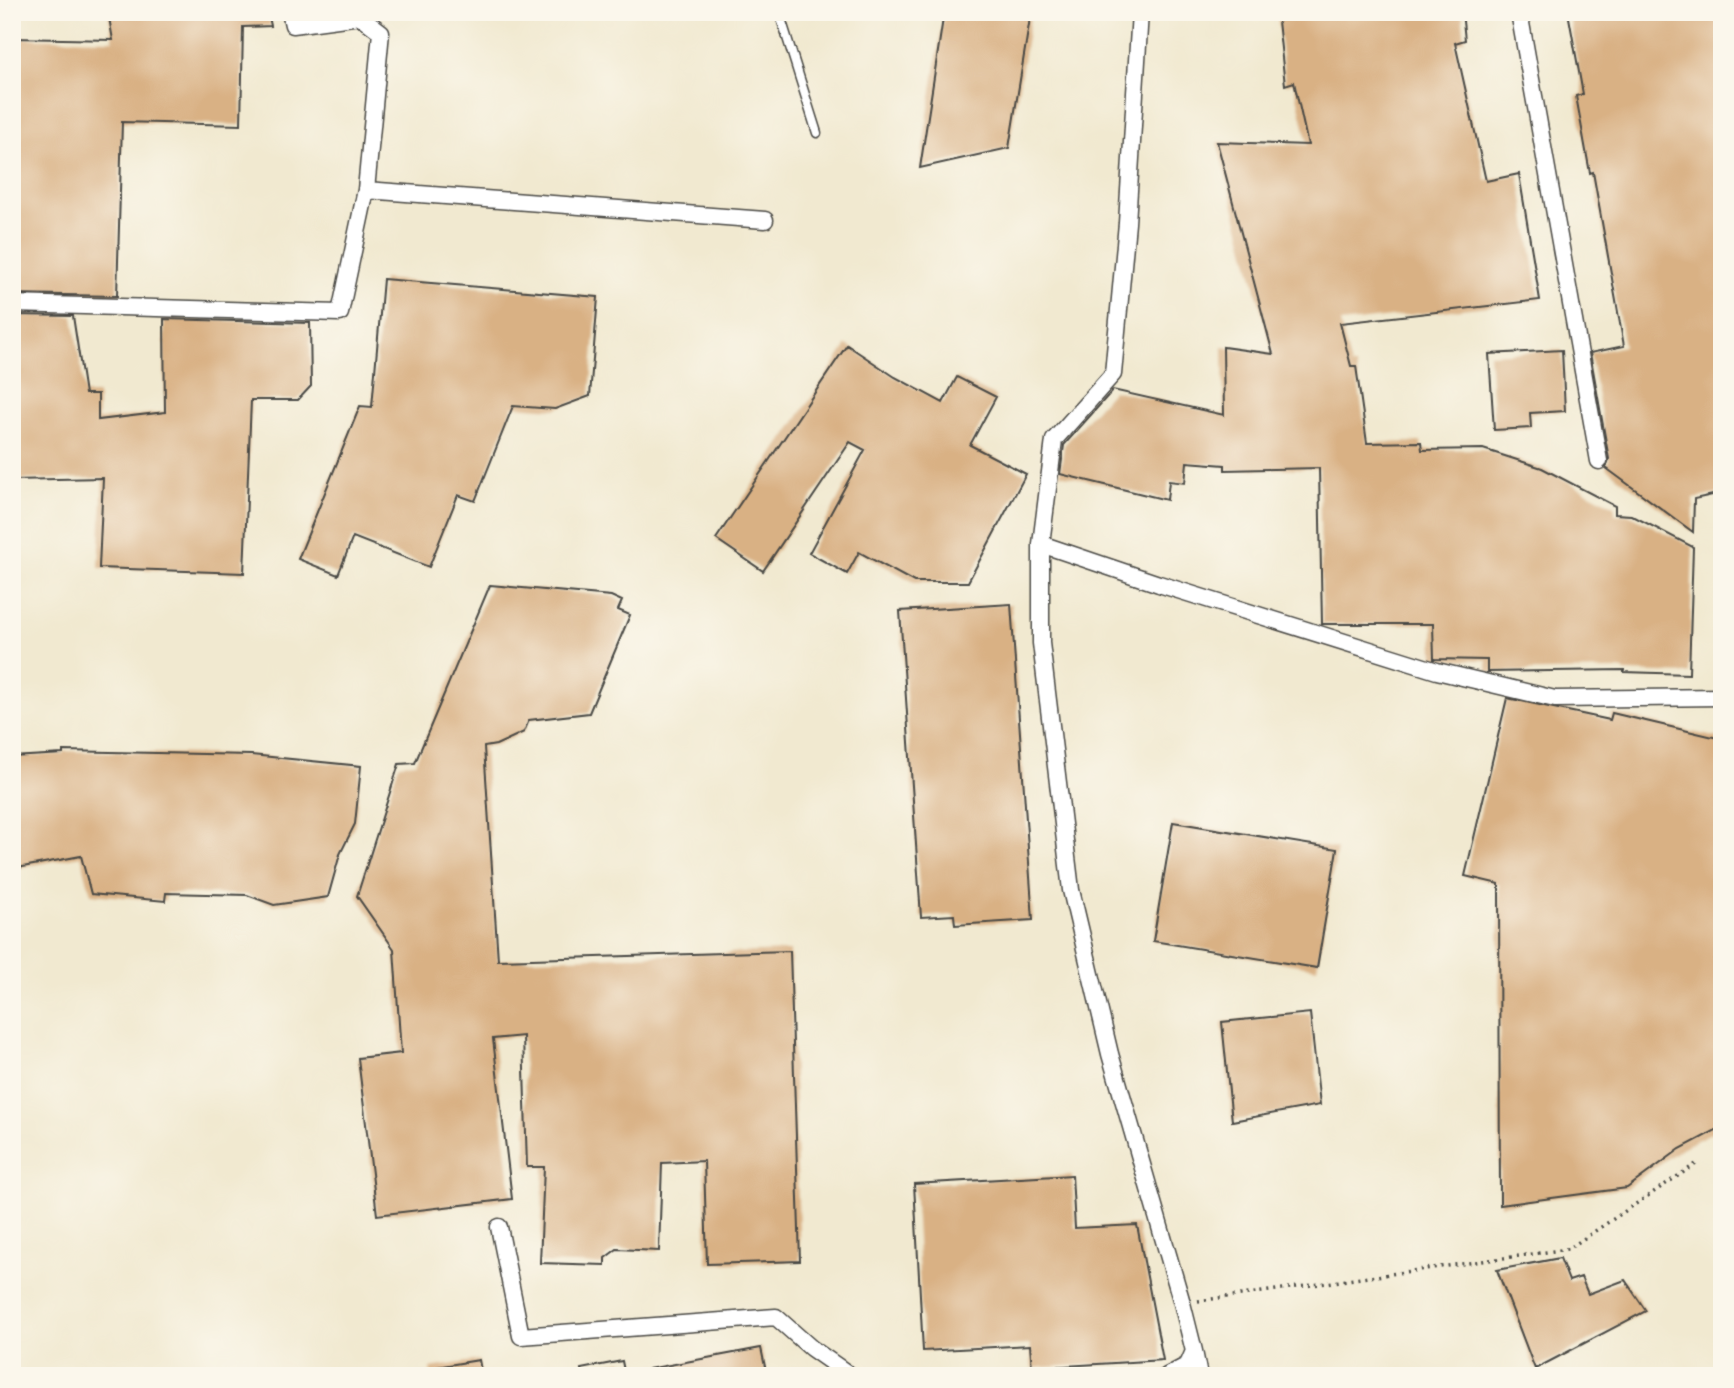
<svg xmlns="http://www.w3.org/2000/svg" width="1734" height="1388" font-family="Vollkorn,serif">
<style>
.building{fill:#d9b184}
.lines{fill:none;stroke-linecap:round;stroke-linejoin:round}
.service-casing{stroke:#494844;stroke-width:11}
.minor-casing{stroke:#494844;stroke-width:19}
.path{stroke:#494844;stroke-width:3.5;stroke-dasharray:2 5;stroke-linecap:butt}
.service{stroke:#fff;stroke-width:8}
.minor{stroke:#fff;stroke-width:16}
</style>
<rect width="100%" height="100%" fill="#fbf7ec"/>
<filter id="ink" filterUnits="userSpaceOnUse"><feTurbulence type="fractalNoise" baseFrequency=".0143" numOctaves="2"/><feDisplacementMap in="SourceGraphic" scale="14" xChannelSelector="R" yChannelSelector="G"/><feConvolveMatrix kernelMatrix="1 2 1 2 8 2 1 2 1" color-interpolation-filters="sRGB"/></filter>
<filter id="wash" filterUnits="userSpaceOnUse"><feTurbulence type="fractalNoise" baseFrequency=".00686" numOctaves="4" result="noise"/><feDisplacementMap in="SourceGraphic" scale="28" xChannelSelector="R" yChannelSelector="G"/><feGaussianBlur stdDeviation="1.57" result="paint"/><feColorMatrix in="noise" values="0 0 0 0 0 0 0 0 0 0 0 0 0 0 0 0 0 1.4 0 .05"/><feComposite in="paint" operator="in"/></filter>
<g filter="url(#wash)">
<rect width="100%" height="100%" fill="#f1e9d0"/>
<g id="blocks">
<path class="building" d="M108 12H268L271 26 243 27 241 125 122 122 117 296 12 294V38L113 40Z
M944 12H1031L1009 148 920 168Z
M1277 12H1462L1465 40 1455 43 1486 181 1519 174 1540 300 1340 323 1351 366H1356L1367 443 1421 442 1422 450 1483 449 1542 468 1615 506V514L1631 515 1693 547 1689 674 1624 672V670L1487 672V660L1434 659 1433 624H1322L1319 468 1225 470V465L1187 462 1185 483 1169 481 1167 500 1060 474 1064 445 1113 390 1224 415 1223 347 1273 354 1217 142 1308 145 1294 82 1285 85Z
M1568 12H1722V493L1694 499 1693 532 1606 468 1609 459 1590 353 1624 346 1593 172 1590 173 1576 96 1583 94Z
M383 279 598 297 590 396 555 409 513 406 475 501 458 495 429 567 353 537 338 575 298 559 360 406 372 407Z
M12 315 73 316 85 394H98V420L165 412 164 319 310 323 311 386 298 400H251L244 573 99 568 103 478 12 480Z
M847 345 895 377 943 403 957 377 996 397 970 445 1026 474 968 582H914L859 552 847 574 809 553 865 450 850 442 763 571 716 539Z
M1562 350 1565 411 1530 413 1531 428 1494 430 1489 354Z
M490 585 611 596 622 601 618 610 630 615 589 713 529 720 524 732 496 745 484 747 498 960 790 951 800 1261 707 1264 704 1161 662 1163 659 1251 617 1249 605 1258V1265L540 1263 544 1167H527L523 1036 493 1039 512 1199 377 1215 358 1058 401 1053 394 949 357 896 399 764 415 763Z
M1011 604 1033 920 955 925 954 915 921 917 900 611Z
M1507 698 1610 720 1612 713 1722 739V1127L1680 1149 1627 1188 1500 1205 1499 884 1465 876Z
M63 751 251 755 361 766 355 824 340 854 328 897 274 905 247 895 166 893 165 901 91 894 81 856 12 869V757L63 754Z
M1173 822 1337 849 1317 968 1153 941Z
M1310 1013 1320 1105 1232 1121 1222 1022Z
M1072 1175 1075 1228 1137 1225 1163 1360 1032 1368 1030 1345 923 1351 914 1184Z
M1560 1258 1569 1281 1581 1277 1588 1294 1625 1280 1646 1311 1535 1369 1497 1270Z
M761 1348 767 1376H649L648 1369Z
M479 1360 482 1376H431L430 1368Z
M622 1361 625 1376H582L581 1369Z"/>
</g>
</g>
<g filter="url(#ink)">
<use href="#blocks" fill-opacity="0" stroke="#494844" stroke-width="2"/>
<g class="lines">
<defs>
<path id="service" d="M779 12 817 133"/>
<path id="minor" d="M290 12 293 25 360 16 381 32 366 190
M1140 12 1127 223 1113 374 1054 440 1041 544 1159 584 1437 671 1555 699 1722 697
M1519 12 1599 461
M12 304 340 313 366 190 765 220
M1041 544V643L1071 890 1110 1054 1182 1303 1194 1351 1188 1365 1167 1376
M499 1227 521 1336 776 1317 811 1348 851 1376
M1194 1351 1199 1376"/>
</defs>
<use href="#service" class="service-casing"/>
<use href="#minor" class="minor-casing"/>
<path class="path" d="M1198 1301 1568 1249 1699 1162"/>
<use href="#service" class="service"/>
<use href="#minor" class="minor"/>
</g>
</g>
<rect width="1734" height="1388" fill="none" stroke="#fbf7ec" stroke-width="42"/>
</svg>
